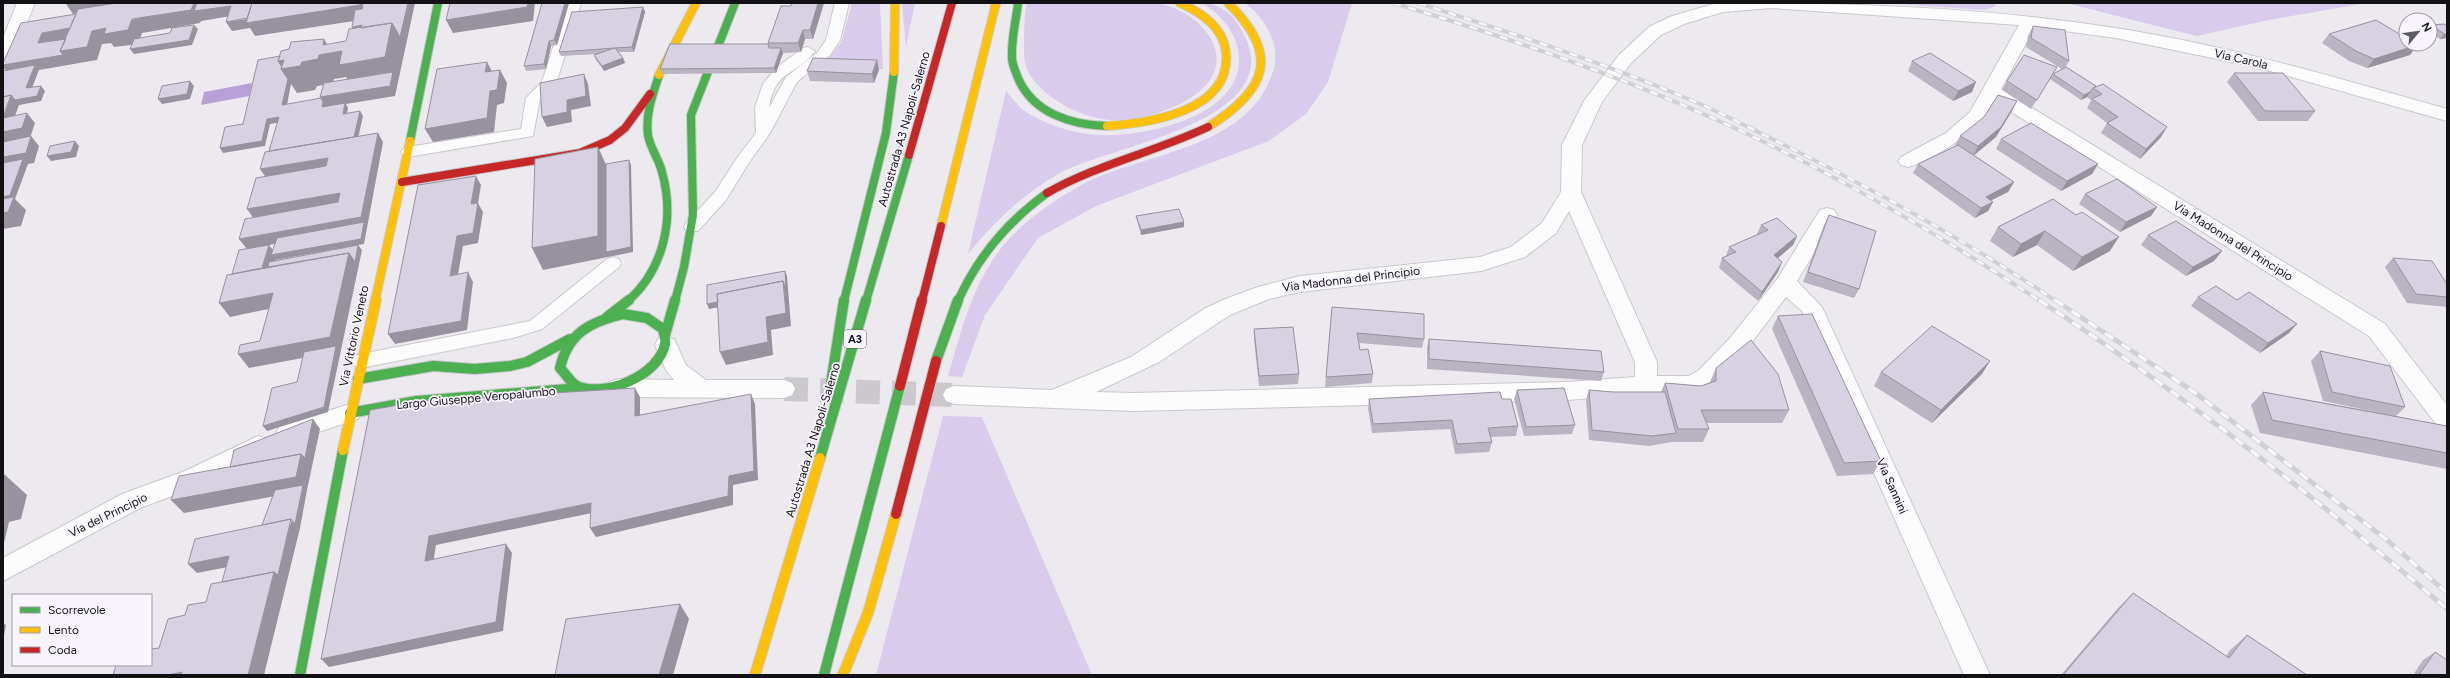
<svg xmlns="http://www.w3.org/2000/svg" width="2450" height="678" font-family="Figtree,sans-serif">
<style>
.green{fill:#d8cbec}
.water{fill:#b7a0d5}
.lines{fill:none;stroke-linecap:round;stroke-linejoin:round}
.street-tunnel{stroke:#cbc9ce;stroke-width:24;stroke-dasharray:24 12;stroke-linecap:butt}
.lane-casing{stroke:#cac8cc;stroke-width:2}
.street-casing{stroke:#cac8cc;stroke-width:2}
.fast-far1-casing{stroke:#cac8cc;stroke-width:10}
.fast-casing{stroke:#cac8cc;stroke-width:12}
.slow-far1-casing{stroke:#cac8cc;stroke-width:10}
.slow-casing{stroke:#cac8cc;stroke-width:12}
.jam-far1-casing{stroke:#cac8cc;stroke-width:10}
.jam-casing{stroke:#cac8cc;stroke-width:12}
.lane{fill:#fcfcfd;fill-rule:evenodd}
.street{fill:#fcfcfd;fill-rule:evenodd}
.fast-far1{stroke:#4caf50;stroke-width:8}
.fast{stroke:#4caf50;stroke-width:10}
.slow-far1{stroke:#ffc107;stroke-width:8}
.slow{stroke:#ffc107;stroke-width:10}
.jam-far1{stroke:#c62828;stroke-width:8}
.jam{stroke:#c62828;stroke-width:10}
.rail-far1-casing{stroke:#d2d1d2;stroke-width:4}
.rail-casing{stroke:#d2d1d2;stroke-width:5}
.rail-far1{stroke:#f9f5ff;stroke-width:2.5;stroke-dasharray:8;stroke-linecap:butt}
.rail{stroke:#f9f5ff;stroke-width:3.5;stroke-dasharray:10;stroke-linecap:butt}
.wall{fill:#bab4c2}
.shaded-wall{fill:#97929e}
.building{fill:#d8d1e2;stroke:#97929e}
.labels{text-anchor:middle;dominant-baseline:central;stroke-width:3.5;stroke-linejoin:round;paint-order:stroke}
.shield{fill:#f9f5ff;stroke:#57555a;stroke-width:1}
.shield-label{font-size:11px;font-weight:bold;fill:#121114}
.street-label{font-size:12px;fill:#121114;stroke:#f9f5ff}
</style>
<rect width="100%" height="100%" fill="#eceaef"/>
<path class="green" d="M852 3H880L883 69 822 66 841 43Z
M902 3H915L906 47Z
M1027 3C1058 3 1088 3 1118 3 1131 3 1145 1 1157 3 1179 7 1200 20 1211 39 1241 94 1143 126 1102 119 1081 115 1059 105 1043 90 1037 84 1030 77 1027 69 1023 60 1024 46 1024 36 1025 25 1024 14 1027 3Z
M1200 3C1217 3 1230 11 1239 26 1301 121 1108 145 1058 174 1022 195 994 222 968 254L1006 91C1011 96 1016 104 1022 109 1044 125 1077 135 1105 135 1155 136 1258 110 1236 42 1231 26 1215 9 1200 3Z
M1245 3H1352L1328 82 1306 114 1269 141 1096 206 1038 238 985 315 962 377 948 376C962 328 976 271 1013 235 1034 214 1060 196 1087 182 1150 151 1252 148 1274 68 1280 43 1265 18 1245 3Z
M1885 3H1995L1996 6 1985 10Z
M2066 3H2366L2269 20 2197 36Z
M943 416 982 417 1092 675H876Z"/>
<path class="water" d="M252 83 249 96 201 105 204 92Z"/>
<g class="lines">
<path class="street-tunnel" d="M784 389 954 395"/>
<defs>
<path id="lane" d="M567 3H581L556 84 540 99 533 136 408 157 403 155 401 152 403 149 408 147 521 129 526 98 542 82Z
M835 3H849L840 40 830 55 797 82 770 133 748 164 726 200 698 231H686L684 227 686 223 715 192 737 158 756 133 755 107 763 84 776 68 803 48 808 47 815 51C797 76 775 68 769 108L786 77 818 52 826 40Z
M613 257 619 259 621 263 619 267 542 329 513 338 361 368 355 366 352 361 355 356 361 354 530 321 607 259Z"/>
<path id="street" d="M17 3H35L12 60 9 64 3 65V38Z
M1717 3C1850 3 1983 7 2115 28 2227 45 2337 78 2447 109V121L2256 67 2116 38 2035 27 2001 89 2385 324 2447 405V431L2439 428 2369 336 1994 101C1976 134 1948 149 1915 165L1908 167 1901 165 1898 161 1901 157 1946 133 1970 112 2019 25 1771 8 1723 12 1684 24 1661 35 1631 63 1602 102 1582 145 1581 192 1657 362V376H1689L1699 370 1730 338 1778 278 1820 210 1827 208 1834 210 1837 215 1797 281 1822 307 1990 675H1964L1802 311 1786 297 1746 350 1715 382 1693 394H1646L1567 400 1133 411 954 404 946 401 943 395 946 389 954 386 1052 390 1131 357 1204 309 1225 299 1258 287 1300 276 1480 257 1511 247 1542 223 1561 192 1562 145 1584 101 1619 55 1649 27 1672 16ZM1569 211 1635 362V377L1567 382 1133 393 1096 392 1159 362 1230 315 1269 299 1300 292 1481 271 1525 257 1556 233Z
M666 337 674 339 686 365 706 380H784L792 383 795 389 792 395 784 398 618 397 610 394 607 388 610 382 618 379 674 380 666 370 655 345 658 339Z
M350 404 358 407 362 413 358 419 288 442 280 440 276 433 280 426Z
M258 436 266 438 270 445 266 452 201 485 140 508 3 581V558L122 494 185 471Z"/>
<path id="fast-far1" d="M1018 3C1016 21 1011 40 1012 58 1012 65 1016 72 1018 78 1033 113 1071 125 1107 126
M410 141 438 3
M628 301C664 269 675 218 662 172 659 159 650 148 648 135 645 115 653 94 659 75
M675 301 684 267 693 215 691 115 735 3
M844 301 886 133 894 72
M866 301 909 155
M958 301C978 256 1007 222 1047 193"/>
<path id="fast" d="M623 314 647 318 663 329C664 333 666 340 665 344 659 376 604 398 577 386 571 383 565 373 560 368 568 333 590 322 623 314Z
M607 317 629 300
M665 335 675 300
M936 361 958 300
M358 379 433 366 475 369 510 366 527 362 570 339
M831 383 844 300
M350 413 416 401 580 388
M820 458 866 300
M300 675 343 450
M824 675 900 386"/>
<path id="slow-far1" d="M894 72 895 3
M659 75 696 3
M1107 126C1150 123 1232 111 1226 52 1223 27 1202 13 1180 3
M1208 127C1267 90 1281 55 1228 3
M941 226 996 3
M375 301 410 141"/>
<path id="slow" d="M343 450 376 300
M755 675 820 458
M843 675 868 613 896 514"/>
<path id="jam-far1" d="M909 155 952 3
M402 182 580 153 610 140 625 128 650 94
M1047 193C1098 164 1155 152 1208 127
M922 301 941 226"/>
<path id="jam" d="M900 386 922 300
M896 514 936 361"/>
</defs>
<use href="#lane" class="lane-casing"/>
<use href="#street" class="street-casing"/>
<use href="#fast-far1" class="fast-far1-casing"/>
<use href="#fast" class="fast-casing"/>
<use href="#slow-far1" class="slow-far1-casing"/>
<use href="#slow" class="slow-casing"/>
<use href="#jam-far1" class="jam-far1-casing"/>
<use href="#jam" class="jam-casing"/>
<use href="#lane" class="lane"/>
<use href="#street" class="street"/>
<use href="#fast-far1" class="fast-far1"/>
<use href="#fast" class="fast"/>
<use href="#slow-far1" class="slow-far1"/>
<use href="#slow" class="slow"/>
<use href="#jam-far1" class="jam-far1"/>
<use href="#jam" class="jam"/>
<defs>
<path id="rail-far1" d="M1393 3C1503 36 1612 73 1717 120 1830 171 1937 233 2040 301
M1418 3C1508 32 1599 61 1686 98 1713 109 1740 123 1766 136 1867 185 1963 239 2056 301"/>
<path id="rail" d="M2039 300C2182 394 2317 498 2447 609
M2055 300 2194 392 2387 540 2447 593"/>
</defs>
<use href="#rail-far1" class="rail-far1-casing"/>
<use href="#rail" class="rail-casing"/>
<use href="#rail-far1" class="rail-far1"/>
<use href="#rail" class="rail"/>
</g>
<path class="wall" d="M542 3H569L557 45 551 46 546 69 526 71 524 66Z
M792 3H824L813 39H805L801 52 783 53 776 73 662 74 660 69 768 44 791 6Z
M643 7 645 12 634 52H619L623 58 625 63 604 71 596 60 594 55 598 54 561 56 559 52Z
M2444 24 2447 38 2440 39 2430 32V28L2432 25Z
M2033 26 2069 61 2065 68 2161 137 2140 159 2101 133 2107 123 2087 108 2091 100 2087 97 2081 100 2050 79 2031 109 2002 90 2007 81 2057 67 2053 74 2062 69 2026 47 2028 36Z
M2329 34 2417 45 2410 55 2367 68 2349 61 2322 43Z
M877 60 879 70 874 83 810 81 807 71Z
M1912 61 1972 92 1953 101 1908 71Z
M2234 73 2315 111 2308 121H2258L2227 82Z
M2012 111 1996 137 1974 155 2014 182 2008 192 1991 200 1993 202 1988 211 1975 218 1913 173 1918 164 1956 146 1955 145 1960 136Z
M2001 139 2098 164 2092 174 2061 191 1996 149Z
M2085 194 2157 207 2151 216 2120 232 2079 204Z
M2053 199 2110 251 2073 271 2037 245 2013 257 1990 241 1998 227Z
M1829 215 1859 289 1854 298 1803 282 1824 225Z
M1136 216 1184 227 1141 235 1137 221Z
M1761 225 1797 236 1793 245 1778 258V272L1758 301 1719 268 1722 258 1726 256 1729 247 1758 235 1757 234Z
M2148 235 2222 251 2214 261 2186 276 2141 245Z
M2393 258 2447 284V307L2407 303 2385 267Z
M2198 297 2289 333 2260 353 2191 306Z
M1332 307 1424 339 1422 348 1359 343 1360 350 1373 374 1372 383 1325 387Z
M1778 316 1881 461 1873 474 1837 476 1772 329Z
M1254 329 1299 374 1298 384 1259 386 1254 339Z
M1429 339 1604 372 1601 381 1427 369V348Z
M2320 351 2405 407 2396 416 2447 426V469L2260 433 2251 405 2263 392 2376 412 2323 401 2311 361Z
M1716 368 1789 410 1782 423H1706L1709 429 1703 442H1672L1649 446 1589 440 1586 400 1589 390 1613 392H1661L1665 383 1701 386 1710 382Z
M1881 372 1982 374 1932 423 1874 386Z
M1517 390 1575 425 1572 434 1524 436 1514 399Z
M1369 399H1502L1518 426 1516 436 1490 437 1492 442 1489 452 1455 454 1450 429 1372 433 1368 408Z
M2133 593 2226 656 2230 650 2247 635 2307 675H2061L2118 608Z
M2435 652 2447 675H2413L2423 660Z"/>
<path class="shaded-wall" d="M73 3H138L73 14 66 4Z
M194 3H206L231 6 237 15 201 21 200 23 142 33 138 44 114 47 111 43 102 44 97 60 39 70 30 93 10 75 3 67V65L38 43 42 33 75 27 92 31Z
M360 3H370L367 19 255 36 250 28 232 31 226 22Z
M408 3H415L395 96 346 104 348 108 346 119 322 107 323 102 320 97 353 89 346 77 334 79 333 84 317 86 315 90 297 93 291 84 286 110 282 105 281 69 278 61 284 60 302 62 319 55 324 39 332 53 392 23Z
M528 3H535L533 21 453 33 446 20Z
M565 3H569L557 45 554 40Z
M818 3H824L813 39 810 30Z
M643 7 645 12 634 52 632 47Z
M194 25 198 29 192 45 134 54 130 49Z
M362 25 367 35 357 36 352 27Z
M803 30 805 39 801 52 798 43Z
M2444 34H2447V38L2440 39Z
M549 41 551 46 546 69 544 64Z
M2417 45 2410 55 2367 68 2374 59Z
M781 48 783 53 776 73 774 68Z
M623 58 625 63 604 71 602 66Z
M877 60 879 70 874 83 872 74Z
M487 62 494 75 485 72Z
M500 70 507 83 504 103 497 105 494 132 433 142 425 129 490 91Z
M584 74 588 84 591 106 571 110 572 122 547 127 542 117 567 100Z
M190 81 194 86 190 99 162 104 158 99Z
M1976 82 1972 92 1953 101 1958 91Z
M41 86 45 91 41 101 19 105 11 127 3 118 11 95Z
M2090 92 2087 97 2081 100 2084 95Z
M2017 101 2012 111 1996 137 1973 156 1978 146Z
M360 111 363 116 356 147 268 156Z
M27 113 35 123 30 138 3 143V132Z
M279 117 282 122 270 124 265 146 223 153 220 148 267 119Z
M2167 127 2161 137 2140 159 2146 149Z
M378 133 383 142 364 244 275 260 270 277 349 253 358 245 362 250 328 412 267 431 263 426 335 352 249 368 238 354 330 337 345 269 238 288 269 245 276 254 363 228 247 249 239 239 361 217Z
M31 136 39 146 34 163 28 164 15 199 26 210 21 226 3 229V157Z
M75 141 79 146 76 157 51 161 47 156Z
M598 147 608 169 629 160 631 165 633 252 543 270 532 248Z
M328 158 335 167 267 179 260 169Z
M2098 164 2092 174 2061 191 2067 181Z
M476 176 481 185 478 203 483 212 478 243 463 246 456 286 450 276 457 236 471 204Z
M2014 182 2008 192 1980 206 1986 197Z
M340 193 346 203 254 219 247 209Z
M1993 202 1988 211 1975 218 1981 208Z
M2157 207 2151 216 2120 232 2126 222Z
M1184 222V227L1141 235V230Z
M2045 231 2037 245 2013 257 2021 244Z
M1797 236 1793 245 1770 265 1774 255Z
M2119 237 2110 251 2073 271 2082 257Z
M2222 251 2214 261 2186 276 2193 267Z
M1782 262 1778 272 1758 301 1762 292Z
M785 271 787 276 791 326 771 330 773 355 726 365 720 352 766 317 785 295 709 309 707 304 783 281Z
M468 272 473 282 467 330 395 344 388 334Z
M273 293 283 306 230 317 219 303Z
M2297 324 2289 333 2260 353 2268 343Z
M1990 361 1982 374 1932 423 1941 410Z
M635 388 640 397V425L635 416Z
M751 394 755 404 758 480 733 485V505L596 537 590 528 729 476Z
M313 419 320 429 307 490 300 528 264 675H248L274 572 302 491 184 513 171 500 301 454Z
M4 474 27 495 21 519 9 522 4 543H3V478Z
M591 503 597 512 436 545 432 570 425 561 429 536Z
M506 544 512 553 503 631 329 667 321 659Z
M229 556 238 565 197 573 188 564Z
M680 604 689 619 673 675H659Z
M3 623 6 625 3 641Z
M182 672 185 675H168Z"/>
<path class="building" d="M117 3H194L191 10 132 19 128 30 104 34 106 28 92 31 87 47 60 51 78 9Z
M197 3H252L247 18 226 22 231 6 194 11Z
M252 3H360V5L246 23Z
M363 3H408L400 37 392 23 361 28 362 25 352 27 355 10 362 9Z
M450 3H528L527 7 446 20Z
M542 3H565L554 40 549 41 544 64 524 66Z
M792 3H818L810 30H803L798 43H768L781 6H791Z
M643 7 632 47 615 48 623 58 602 66 594 55 615 48 559 52 572 12Z
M76 14 70 28 42 33 38 43 66 39 60 51 63 55 3 65V63L21 23Z
M2376 20 2406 38V44H2415L2417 45 2374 59 2356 51 2329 34Z
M392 23 385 57 339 65 342 51 319 55 318 59 302 62 300 66 281 69 284 60 278 61 281 51 289 49 291 42 324 39 323 45 346 41 349 29Z
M2444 24 2447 26V34H2444L2432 25Z
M194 25 189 40 130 49 134 39 170 33 172 28Z
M2033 26 2065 30 2069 61 2031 38Z
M670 44H768L769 48H781L774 68 660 69Z
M1930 53 1976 82 1958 91 1912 61Z
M2024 55 2057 67 2037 100 2007 81Z
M280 56 278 61 282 67 281 69 288 79 282 105 321 98 323 102 322 107 345 103 343 114 360 111 354 137 269 151 279 117 267 119 262 141 220 148 225 127 243 124 258 60Z
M813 58 877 60 872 74 807 71Z
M487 62 485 72 500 70 497 90 490 91 487 118 425 129 437 69Z
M35 65 26 88 41 86 37 96 15 100 11 95 3 97V71Z
M2066 67 2096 86 2093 88 2090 92 2084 95 2053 74Z
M393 72 390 86 320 97 324 83Z
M2234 73H2283L2315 111H2265Z
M584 74 586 96 567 100V112L542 117 540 83Z
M190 81 187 94 158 99 162 86Z
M2103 84 2167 127 2146 149 2107 123 2118 117 2092 99 2102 94 2093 88Z
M11 95 3 117V97Z
M1998 95 2017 101 2001 127 1978 146 1960 136 1984 117Z
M27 113 22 128 3 132V118Z
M2031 123 2098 164 2067 181 2001 139Z
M378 133 361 217 239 239 245 219 338 202 340 193 247 209 256 178 326 166 328 158 260 169 265 152Z
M31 136 26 153 3 157V142Z
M75 141 71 152 47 156 50 146Z
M1958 145 2014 182 1986 197 1993 202 1981 208 1918 164Z
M598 147V236L532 248 535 159Z
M23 159 10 195 3 197V163Z
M629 160 631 247 606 252V164Z
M476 176 471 204 478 203 473 233 457 236 450 276 468 272 461 321 388 334 418 185Z
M2117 179 2157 207 2126 222 2085 194Z
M14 197 8 212 3 213V199Z
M2053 199 2076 215 2082 212 2119 237 2082 257 2045 231 2021 244 1998 227Z
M1179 209 1184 222 1141 230 1136 216Z
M1829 215 1876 231 1859 289 1808 272Z
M1777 218 1797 236 1774 255 1782 262 1762 292 1722 258 1736 252 1729 247 1768 230 1761 225Z
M2176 221 2222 251 2193 267 2148 235Z
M364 222 361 239 271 255 277 238Z
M269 245 262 268 232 274 239 250Z
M358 245 355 262 349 253 268 267 269 262Z
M349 253 330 337 238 354 240 345 260 341 273 293 219 303 227 275Z
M2393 258 2432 261 2447 284V297L2416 294Z
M785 271 786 289 783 281 717 294 718 302 707 304V285Z
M783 281 786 313 766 317 768 342 720 352 717 294Z
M2216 286 2237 300 2249 292 2297 324 2268 343 2198 297Z
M1332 307 1424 314V339L1357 333 1360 350 1368 349 1373 374 1326 377Z
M1812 314 1881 461 1844 463 1778 316Z
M1932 326 1990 361 1941 410 1881 372Z
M1293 327 1299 374 1259 376 1254 329Z
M1429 339 1601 351 1604 372 1429 359Z
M1751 340 1778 374 1789 410H1701L1709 429H1678L1665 383 1701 386 1716 381V368Z
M336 346 324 407 263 426 272 388 297 382 304 352Z
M2320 351 2390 366 2405 407 2332 392Z
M635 388V416L751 394 754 471 729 476 728 496 590 528 591 503 429 536 425 561 506 544 496 622 321 659 370 410 422 401Z
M1564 388 1575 425 1526 427 1517 390Z
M1589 390 1613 392H1665L1676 433 1652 436 1592 430Z
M1500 392 1502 399H1511L1518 426 1488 428 1492 442 1457 444 1452 420 1373 424 1369 399Z
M2263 392 2447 426V453L2272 420Z
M313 419 305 458 301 454 230 467 234 450Z
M301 454 296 477 171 500 179 476Z
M303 485 295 524 291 519 262 525 275 490Z
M291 519 278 575 274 572 222 582 229 556 188 564 195 539Z
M274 572 248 675H181L182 672 168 675H113L116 665H151V649L159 648 168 619 185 615 188 605 206 602 211 584Z
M2133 593 2229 658 2247 635 2307 675H2063Z
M680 604 659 675H555L566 619Z
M2435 652 2447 660V675H2419Z"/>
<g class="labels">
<rect class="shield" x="844" y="330" width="22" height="18" rx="3"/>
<g class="shield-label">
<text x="855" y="339">A3</text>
</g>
<g class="street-label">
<text transform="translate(2241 59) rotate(13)">Via Carola</text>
<text transform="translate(904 129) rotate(-74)">Autostrada A3 Napoli-Salerno</text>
<text transform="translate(2233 241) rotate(32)">Via Madonna del Principio</text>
<text transform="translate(1351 279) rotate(-7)">Via Madonna del Principio</text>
<text transform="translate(354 336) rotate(-78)">Via Vittorio Veneto</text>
<text transform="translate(476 398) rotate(-5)">Largo Giuseppe Veropalumbo</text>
<text transform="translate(813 440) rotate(-73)">Autostrada A3 Napoli-Salerno</text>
<text transform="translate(1892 486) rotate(66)">Via Sannini</text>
<text transform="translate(108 515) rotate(-26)">Via del Principio</text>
</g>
</g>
<rect width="2450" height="678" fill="none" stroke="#121114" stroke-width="8"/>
<rect x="12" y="594" width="140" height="72" fill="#f9f5ff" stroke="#9d9aa1"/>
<rect x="20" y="607" width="20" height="6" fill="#4caf50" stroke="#9d9aa1"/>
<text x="48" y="614" font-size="12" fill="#121114">Scorrevole</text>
<rect x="20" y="627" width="20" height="6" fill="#ffc107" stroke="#9d9aa1"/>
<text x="48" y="634" font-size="12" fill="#121114">Lento</text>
<rect x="20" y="647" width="20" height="6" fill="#c62828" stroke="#9d9aa1"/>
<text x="48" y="654" font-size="12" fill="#121114">Coda</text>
<g transform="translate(2418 32) rotate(61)"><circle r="19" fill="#f9f5ff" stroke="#9d9aa1"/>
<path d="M0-3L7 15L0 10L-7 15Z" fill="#5e5d61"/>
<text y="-6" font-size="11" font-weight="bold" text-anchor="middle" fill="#121114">N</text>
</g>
</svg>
